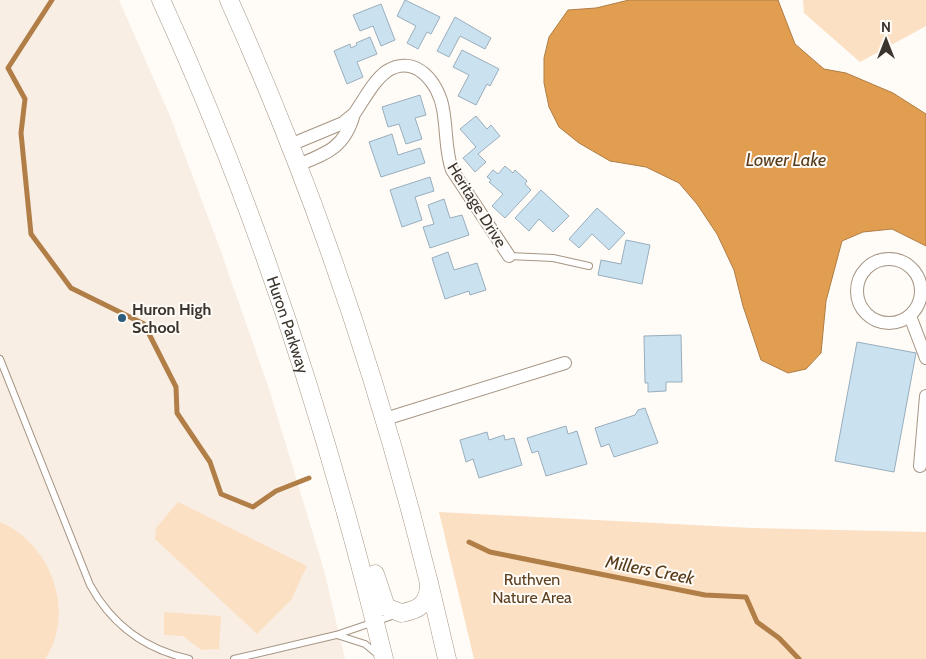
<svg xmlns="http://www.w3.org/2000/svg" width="926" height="659" font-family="Cabin,sans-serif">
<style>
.built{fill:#f8eee4}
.green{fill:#fbe0c3}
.water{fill:#e19e50;stroke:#b07e46}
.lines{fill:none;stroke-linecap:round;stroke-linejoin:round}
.stream{stroke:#b07e46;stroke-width:5}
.building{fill:#cae1f0;stroke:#99aebd}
.lane-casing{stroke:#a69583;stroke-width:8}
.street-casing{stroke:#a69583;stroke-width:14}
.secondary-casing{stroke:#a69583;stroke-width:19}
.lane{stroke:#fff;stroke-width:6}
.street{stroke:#fff;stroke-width:12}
.secondary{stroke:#fff;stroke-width:18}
.poi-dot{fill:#2c5d7b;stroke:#fffbf7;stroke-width:2}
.labels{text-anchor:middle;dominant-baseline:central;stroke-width:4;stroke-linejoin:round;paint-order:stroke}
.street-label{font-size:16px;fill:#3c352e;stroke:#fffbf7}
.poi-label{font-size:16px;font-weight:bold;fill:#3c352e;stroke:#fffbf7;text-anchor:start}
.park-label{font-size:16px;fill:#5e4121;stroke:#fffbf7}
.water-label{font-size:18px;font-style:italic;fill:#573b1b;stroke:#fffbf7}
</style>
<rect width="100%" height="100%" fill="#fffbf7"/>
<path class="built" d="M0 0H119L170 116 219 246 269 389 324 570 345 659H0Z"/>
<path class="green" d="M803 0H926V26L860 62 804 13Z
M178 502 307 566 291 600 257 634 155 539 156 528Z
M439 512 752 528 926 532V659H474Z
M0 522C50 543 77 611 45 659H0Z
M164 612 221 616 219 649 201 650 183 636 164 635Z"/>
<path class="water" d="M629 0H778L795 44 824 69 846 73 893 93 926 114V246L892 229 863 232 842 241 826 301 821 353 806 369 788 373 761 360 743 306 734 270 717 234 697 204 679 183 646 167 610 161 579 143 559 127 549 107 544 83V58L549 37 568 10 596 8Z"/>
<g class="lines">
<path class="stream" d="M52 0 8 68 25 99 21 133 31 234 71 288 144 324 176 387 177 413 210 462 221 494 253 507 276 491 309 478
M469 542 490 552 705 595 746 597 757 622 779 638 799 659"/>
</g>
<path class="building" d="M405 0 440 17 431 34 427 32 418 49 407 43 416 26 397 16Z
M381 4 395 40 381 46 373 26 360 31 353 15Z
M455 17 491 38 485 49 460 36 449 57 437 51Z
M370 37 377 54 357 62 363 77 347 84 334 51 350 44 351 48 357 45 356 43Z
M462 50 499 69 490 86 487 84 476 105 458 96 469 75 453 67Z
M420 95 426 115 415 118 422 139 406 144 399 124 388 127 382 107Z
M476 116 487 129 491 125 500 136 478 154 486 162 475 172 463 158 476 147 460 129Z
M392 134 398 155 420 148 425 163 381 177 369 142Z
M505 166 513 173 515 170 527 181 525 184 531 190 505 218 492 206 503 194 489 182 491 180 487 177 493 170 498 174Z
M430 177 434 191 415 197 422 220 402 227 390 190Z
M541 190 569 216 553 232 539 219 529 231 515 218Z
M444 199 450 218 462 215 469 235 430 248 423 227 434 224 428 205Z
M597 208 625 233 609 250 592 234 579 248 569 239Z
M626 240 650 245 642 284 598 275 601 260 621 264Z
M448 252 454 270 477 263 486 290 470 295 469 291 445 299 432 258Z
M681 335 682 382H666V391L648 392V383H645L644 336Z
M857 342 916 353 894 472 835 461Z
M645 408 658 443 614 457 609 444 601 447 595 428 635 415 638 410Z
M566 426 568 434 577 431 587 464 546 476 538 451 532 453 527 438Z
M487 432 489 440 504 435 505 440 514 438 522 465 479 478 473 459 466 462 460 440Z"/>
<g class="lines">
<defs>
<path id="lane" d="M509 256 553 258 589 266
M0 359 90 585C112 625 144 649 189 659
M337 635 365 644 377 654
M234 659 336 635 395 615"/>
<path id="street" d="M354 114C364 100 373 81 387 71 416 53 439 84 443 109 447 130 445 150 452 170L509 256
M290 145 343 123 354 114C345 147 328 153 298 165
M857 291a32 32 0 1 1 64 0a32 32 0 1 1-64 0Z
M910 316 926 358
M385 419 565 363
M920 466 926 396"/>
<g id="secondary">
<path id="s1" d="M161 0C258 211 329 433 384 659"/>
<path d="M229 0C324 211 396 433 447 659"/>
<path d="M375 574 386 607 401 613C419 610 428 604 429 586"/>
</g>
</defs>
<use href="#lane" class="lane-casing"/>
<use href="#street" class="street-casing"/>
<use href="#secondary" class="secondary-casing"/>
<use href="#lane" class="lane"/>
<use href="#street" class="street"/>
<use href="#secondary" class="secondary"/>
</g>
<circle class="poi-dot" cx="122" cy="318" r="5"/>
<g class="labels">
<g class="street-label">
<text transform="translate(477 205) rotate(58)">Heritage Drive</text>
<text stroke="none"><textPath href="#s1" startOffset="349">Huron Parkway</textPath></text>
</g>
<g class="poi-label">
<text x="132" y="309">Huron High<tspan x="132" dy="18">School</tspan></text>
</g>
<g class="park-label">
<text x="532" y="579">Ruthven<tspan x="532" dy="18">Nature Area</tspan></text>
</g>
<g class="water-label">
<text x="786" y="160">Lower Lake</text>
<text transform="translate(650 570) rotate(11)">Millers Creek</text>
</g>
</g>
<g transform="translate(886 40)" stroke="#fffbf7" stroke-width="4" paint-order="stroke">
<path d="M0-4L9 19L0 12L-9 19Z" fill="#3c352e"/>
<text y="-8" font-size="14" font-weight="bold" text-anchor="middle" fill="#3c352e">N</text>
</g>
</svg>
